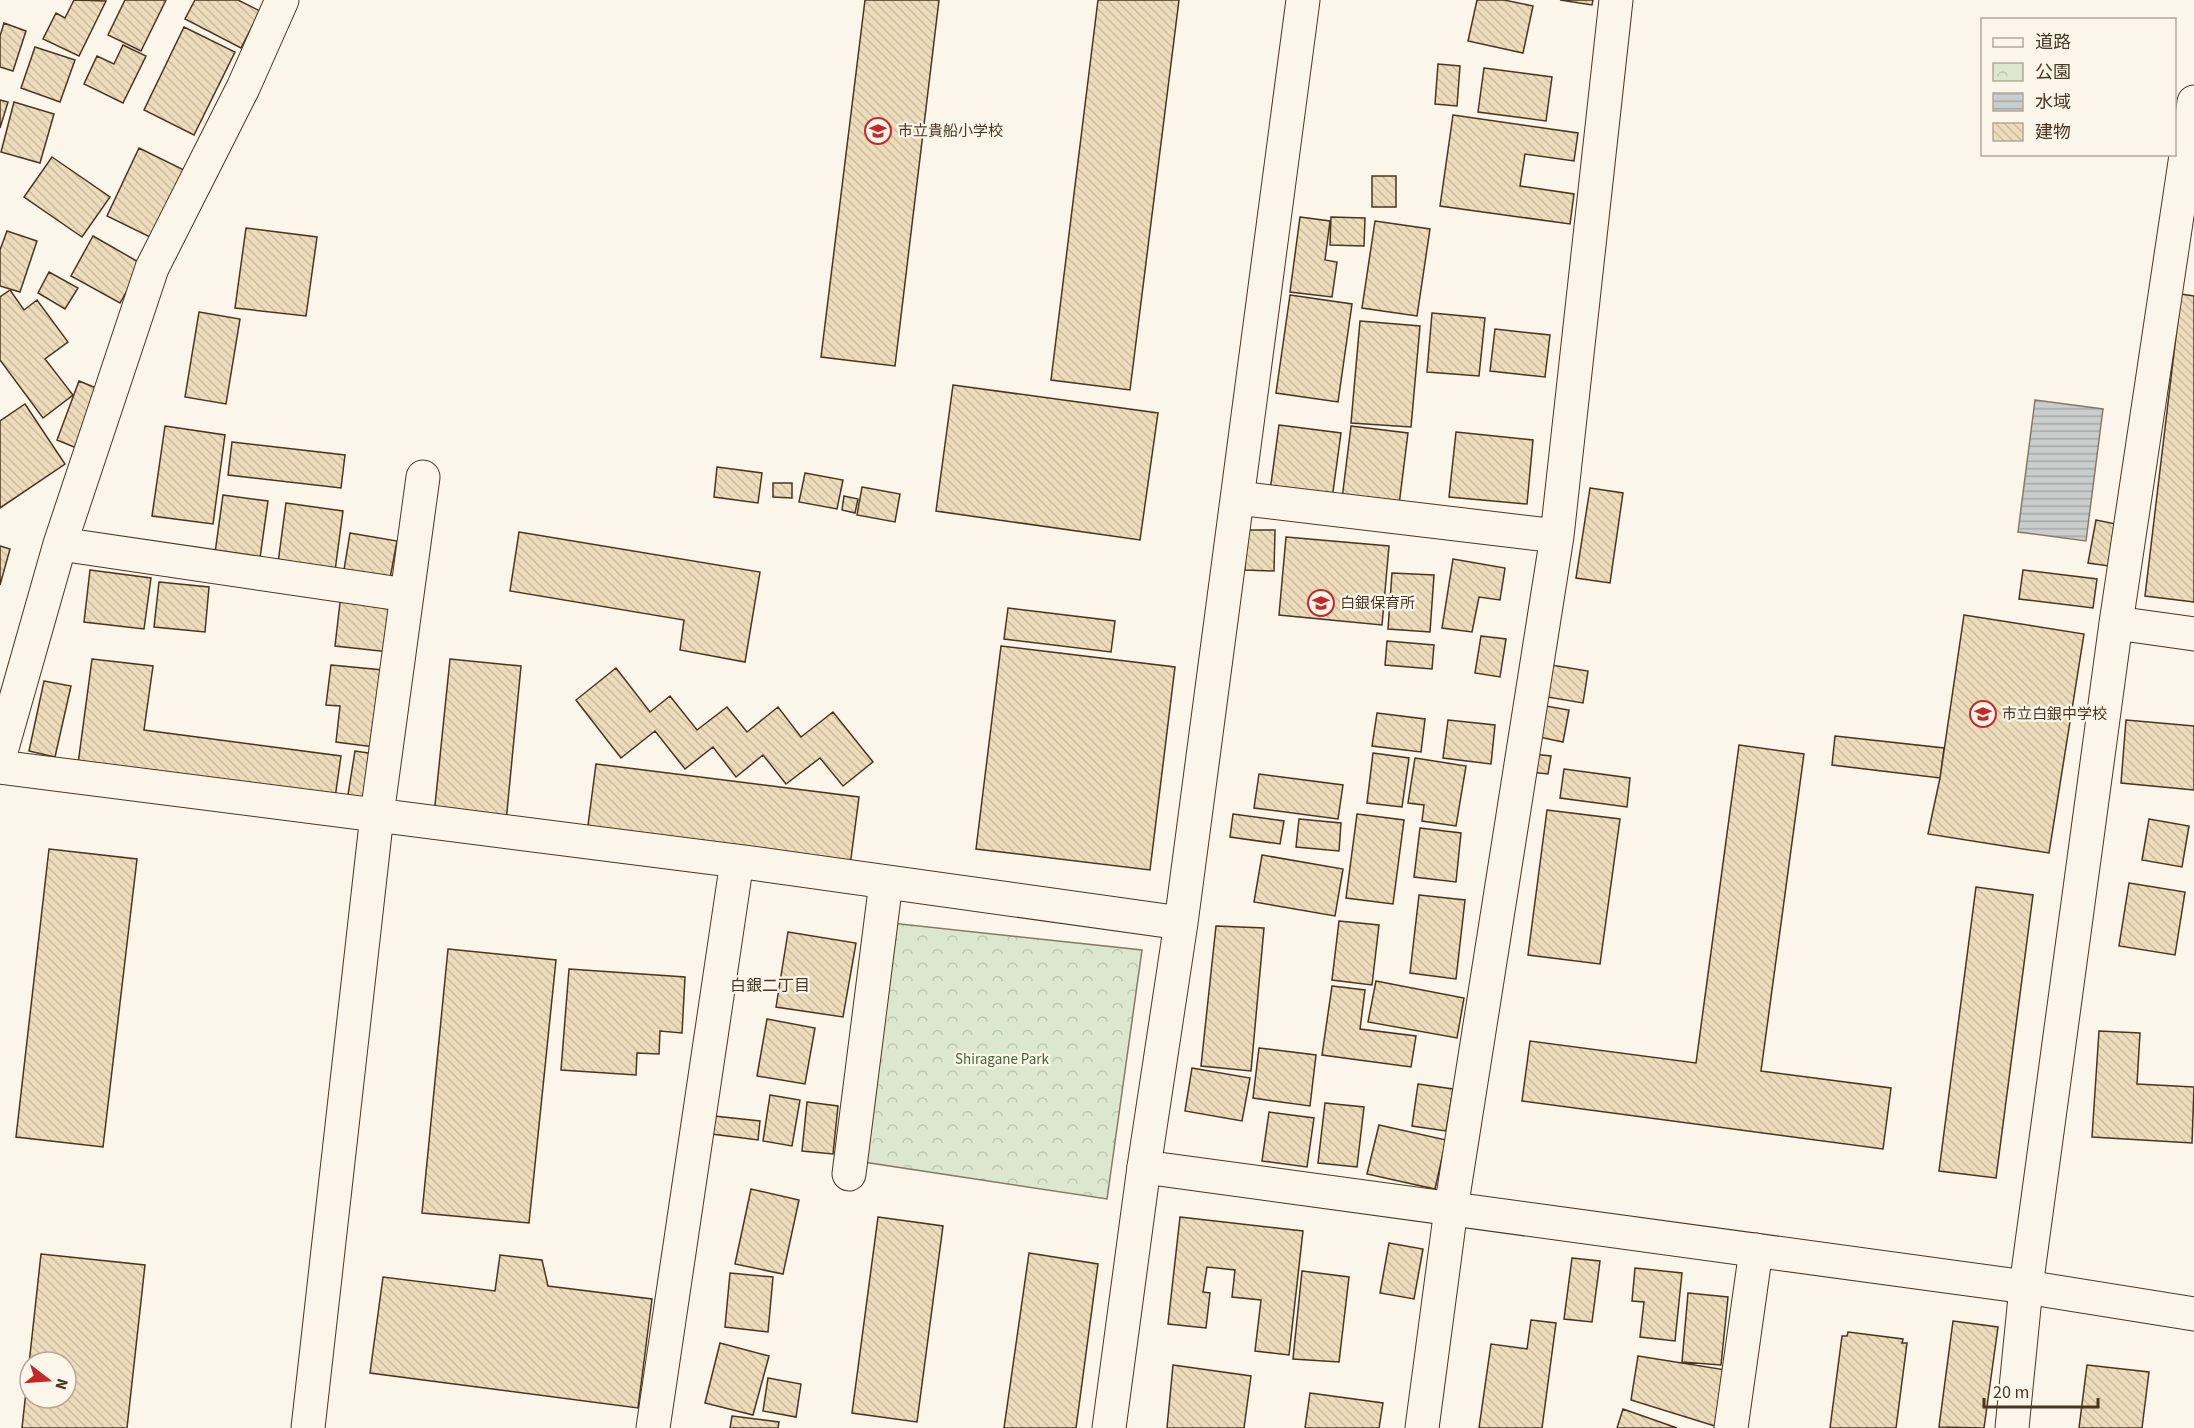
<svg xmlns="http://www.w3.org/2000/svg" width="2194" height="1428" font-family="'Source Sans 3','Noto Sans JP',sans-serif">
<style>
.park{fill:url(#park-crowns);stroke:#887966;stroke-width:1.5}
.water{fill:url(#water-rules);stroke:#887966;stroke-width:1.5}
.building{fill:url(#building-back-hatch);stroke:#4a3520;stroke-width:1.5;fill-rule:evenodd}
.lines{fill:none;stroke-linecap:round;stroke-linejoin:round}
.minor-casing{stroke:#4a3520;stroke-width:35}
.tertiary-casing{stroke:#4a3520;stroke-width:35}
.minor{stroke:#fbf6e9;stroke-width:33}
.tertiary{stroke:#fbf6e9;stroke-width:33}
.labels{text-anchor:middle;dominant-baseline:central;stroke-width:4.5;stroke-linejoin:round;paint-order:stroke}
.poi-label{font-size:15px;fill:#4a3520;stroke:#fbf6e9;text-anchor:start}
.park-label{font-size:15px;fill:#436837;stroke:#fbf6e9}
.neighbourhood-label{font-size:16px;fill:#4a3520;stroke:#fbf6e9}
</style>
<defs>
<pattern id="park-crowns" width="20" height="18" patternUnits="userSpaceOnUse" patternTransform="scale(1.5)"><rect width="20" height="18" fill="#dce7d0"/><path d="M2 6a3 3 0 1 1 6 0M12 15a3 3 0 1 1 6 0" fill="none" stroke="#bec7b2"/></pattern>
<pattern id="water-rules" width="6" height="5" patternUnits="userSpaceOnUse" patternTransform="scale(1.5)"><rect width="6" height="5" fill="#c9cecd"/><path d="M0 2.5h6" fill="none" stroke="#a5a8a6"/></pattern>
<pattern id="building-back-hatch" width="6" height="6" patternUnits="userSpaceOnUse" patternTransform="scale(1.5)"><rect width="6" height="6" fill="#ecdcbc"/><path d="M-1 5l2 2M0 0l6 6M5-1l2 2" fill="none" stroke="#ccbda1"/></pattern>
</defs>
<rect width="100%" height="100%" fill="#fbf6e9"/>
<path class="park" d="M891 923 1142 950 1107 1199 857 1161Z"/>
<path class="water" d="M2035 400 2103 409 2086 541 2018 532Z"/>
<path class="building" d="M74 0 106 1 79 56 43 39 56 13 65 18Z
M125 0H166L141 51 108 35Z
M195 0H238L260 11 241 48 185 19Z
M865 0H939L895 366 821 357Z
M1098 0H1179L1130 390 1051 380Z
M1477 0H1504L1533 6 1523 53 1468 41Z
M1560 0H1593L1592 5Z
M4 23 26 31 13 71 0 67V36Z
M184 27 235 52 194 135 144 110Z
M123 45 146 56 123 103 84 84 97 56 114 64Z
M35 47 75 60 60 102 21 88Z
M1438 64 1460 66 1457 106 1435 104Z
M1484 68 1552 77 1546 121 1478 112Z
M0 100 8 102 0 128Z
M14 102 54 114 40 163 1 152Z
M1453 115 1578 133 1574 161 1525 154 1520 186 1574 194 1570 224 1440 206Z
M139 148 184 170 152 238 107 216Z
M52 157 110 197 82 237 24 197Z
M1372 176H1396V207H1372Z
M1300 217 1330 221 1325 260 1337 262 1332 297 1290 292Z
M1331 217 1365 218 1364 246 1330 245Z
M1375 221 1430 229 1417 316 1362 308Z
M246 228 317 237 306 316 235 308Z
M7 231 37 241 20 292 0 286V250Z
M93 236 142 264 120 303 71 276Z
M49 272 78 288 65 309 38 293Z
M10 290 24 310 37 300 68 342 45 359 73 395 43 418 0 360V297Z
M2181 294 2194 296V602L2145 596Z
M1290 295 1352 304 1338 402 1276 393Z
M199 312 240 319 226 404 185 397Z
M1432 313 1485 318 1479 376 1427 372Z
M1360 321 1420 326 1411 427 1351 423Z
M1495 329 1550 335 1545 377 1490 371Z
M79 381 101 390 79 449 57 440Z
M953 385 1158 413 1140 540 936 511Z
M25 404 65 464 0 508V421Z
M1279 425 1341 433 1332 499 1270 491Z
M165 426 225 435 213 524 152 516Z
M1351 426 1408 433 1399 505 1342 499Z
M1456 432 1533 440 1527 504 1449 497Z
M232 442 345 455 341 488 228 475Z
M717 467 762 473 758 503 714 497Z
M805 473 843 480 837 509 799 502Z
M773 483H792V498L773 497Z
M862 487 900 494 895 522 857 515Z
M1590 488 1623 493 1610 583 1576 578Z
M223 495 268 501 260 558 215 553Z
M844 496 858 499 855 513 842 510Z
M286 503 343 511 335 571 278 563Z
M2096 520 2116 524 2109 566 2088 563Z
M1246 530H1275L1274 571 1245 570Z
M519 532 760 572 745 662 680 650 684 620 510 591Z
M350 533 397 541 389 584 343 576Z
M1286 537 1389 546 1382 625 1279 615Z
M0 546 10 549 0 585Z
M1453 559 1505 568 1500 600 1479 597 1472 632 1442 628Z
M90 570 151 578 144 629 84 622Z
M2023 570 2097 579 2093 608 2019 599Z
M1392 573 1434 575 1430 632 1388 629Z
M159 582 209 587 205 632 154 627Z
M341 594 395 600 389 652 335 646Z
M1008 608 1115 621 1111 652 1004 639Z
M1964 615 2084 634 2049 853 1928 834 1940 778Z
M1481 636 1506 639 1500 677 1475 673Z
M1387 641 1434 645 1432 669 1385 665Z
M1001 646 1175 667 1150 870 976 849Z
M92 659 153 666 144 730 341 756 335 798 78 764Z
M450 659 521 666 506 822 434 815Z
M1545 664 1588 671 1583 703 1541 696Z
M331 665 383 670 374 747 336 742 340 706 326 705Z
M616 668 650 712 670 696 697 730 727 707 747 732 778 707 801 737 833 712 873 762 843 786 820 758 786 784 763 755 736 777 713 747 685 769 655 731 621 758 576 700Z
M44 681 71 686 55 757 29 751Z
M1540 705 1569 710 1563 742 1534 736Z
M1377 713 1425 719 1421 752 1372 746Z
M1448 720 1495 725 1491 764 1443 758Z
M2126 720 2194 726V790L2121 783Z
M1835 736 1944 748 1940 778 1832 765Z
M1739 745 1804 754 1761 1071 1891 1088 1883 1149 1522 1101 1530 1041 1696 1063Z
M355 751 381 755 373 806 347 801Z
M1373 753 1409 758 1402 807 1367 803Z
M1532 754 1551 756 1548 774 1530 772Z
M1415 758 1466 766 1456 826 1422 821 1424 805 1408 803Z
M596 764 859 797 850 866 587 833Z
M1564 769 1630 778 1627 807 1560 798Z
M1259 774 1343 785 1338 819 1254 808Z
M1547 810 1620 819 1600 964 1528 955Z
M1233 814 1284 821 1280 844 1230 837Z
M1357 814 1404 820 1393 904 1346 898Z
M1299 819 1341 823 1339 851 1296 847Z
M2149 819 2189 826 2182 867 2142 860Z
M1420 828 1461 833 1456 882 1414 877Z
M49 849 137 859 103 1147 16 1137Z
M1262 855 1343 869 1335 916 1254 902Z
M2129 883 2185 892 2175 955 2119 946Z
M1976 887 2033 895 1996 1178 1939 1171Z
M1419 895 1465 900 1456 979 1410 973Z
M1339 921 1379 925 1372 985 1332 980Z
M1216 926 1264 928 1251 1071 1201 1066Z
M788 932 856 943 843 1017 776 1007Z
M448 949 556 960 529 1223 422 1213Z
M569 969 685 977 682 1033 660 1031 659 1054 637 1053 636 1075 561 1070Z
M1376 981 1464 998 1457 1038 1368 1022Z
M1332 986 1365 990 1360 1029 1416 1036 1411 1067 1322 1055Z
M767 1019 815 1028 805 1084 757 1076Z
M2099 1031 2140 1033 2137 1084 2194 1087 2192 1143 2092 1137Z
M1259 1048 1316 1055 1310 1106 1253 1098Z
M1192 1068 1250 1078 1242 1121 1185 1111Z
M1418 1084 1453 1089 1446 1131 1412 1126Z
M770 1095 800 1100 792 1146 763 1141Z
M807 1102 838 1106 833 1154 802 1151Z
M1325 1103 1364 1107 1357 1167 1318 1163Z
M1269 1112 1314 1118 1307 1167 1262 1161Z
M714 1116 760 1121 758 1140 712 1134Z
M1379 1125 1446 1140 1435 1189 1367 1174Z
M751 1189 799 1200 783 1274 735 1264Z
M878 1217 943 1226 917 1422 852 1413Z
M1180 1217 1303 1231 1289 1355 1255 1351 1261 1300 1232 1297 1235 1270 1207 1267 1203 1292 1210 1293 1206 1328 1168 1324Z
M1389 1243 1423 1249 1414 1299 1380 1293Z
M1029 1253 1098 1264 1076 1428H1004Z
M41 1254 145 1265 127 1428H22ZM30 1362H66V1398H30Z
M500 1255 542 1260 548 1286 652 1299 638 1408 370 1373 383 1277 495 1291Z
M1572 1258 1600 1261 1592 1322 1564 1319Z
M1635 1268 1682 1273 1675 1341 1640 1337 1644 1302 1632 1301Z
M1302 1271 1349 1277 1339 1362 1293 1359Z
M730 1273 773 1277 768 1332 725 1327Z
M1688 1293 1728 1297 1721 1365 1682 1362Z
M1531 1320 1556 1323 1542 1428H1479L1491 1344 1527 1349Z
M1953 1321 1998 1327 1984 1428 1939 1427Z
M1848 1332 1903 1339 1902 1343H1907L1896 1428H1830L1842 1336H1847Z
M720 1343 769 1356 753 1415 705 1403Z
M1638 1356 1726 1370 1718 1427 1631 1400Z
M1173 1365 1251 1376 1244 1428H1167Z
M2087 1365 2149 1372 2142 1428H2079Z
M768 1378 801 1384 796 1417 763 1411Z
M1310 1393 1383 1403 1379 1428H1305Z
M1623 1409 1677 1428H1617Z
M732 1416 779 1422 778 1428H730Z"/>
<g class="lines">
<defs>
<path id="minor" d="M1238 498 1557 536
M60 544 407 595
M2116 623 2194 634
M0 755 60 544 152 268 243 88 282 0
M0 767 737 861 1181 923
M849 1174 886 882
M308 1428 377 815 423 477
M653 1428 737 861
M1109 1428 1144 1167 1181 923 1303 0
M1422 1428 1451 1209 1557 536 1616 0
M1731 1428 1756 1250
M2012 1428 2026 1287 2116 623 2194 102"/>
<path id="tertiary" d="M1144 1167 2026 1287 2194 1314"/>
</defs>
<use href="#minor" class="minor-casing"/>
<use href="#tertiary" class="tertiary-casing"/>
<use href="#minor" class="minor"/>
<use href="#tertiary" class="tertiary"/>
</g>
<defs>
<symbol id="school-ring" viewBox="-11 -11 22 22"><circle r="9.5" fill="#fbf6e9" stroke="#c62828" stroke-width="1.5"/><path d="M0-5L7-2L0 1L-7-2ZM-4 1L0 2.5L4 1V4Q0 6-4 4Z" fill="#c62828"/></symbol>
</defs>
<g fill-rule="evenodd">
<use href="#school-ring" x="863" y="116" width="30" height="30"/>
<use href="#school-ring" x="1306" y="588" width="30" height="30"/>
<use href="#school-ring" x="1968" y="699" width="30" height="30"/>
</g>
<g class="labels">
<g class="poi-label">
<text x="898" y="131">市立貴船小学校</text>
<text x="1340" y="603">白銀保育所</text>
<text x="2002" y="714">市立白銀中学校</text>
</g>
<g class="park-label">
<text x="1002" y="1059">Shiragane Park</text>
</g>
<g class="neighbourhood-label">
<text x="770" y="986">白銀二丁目</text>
</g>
</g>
<rect x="1981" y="18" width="195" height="138" fill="#fbf6e9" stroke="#b4a999" stroke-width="1.5"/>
<rect x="1993" y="38" width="30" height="9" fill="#fbf6e9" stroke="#b4a999" stroke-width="1.5"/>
<text x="2035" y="48" font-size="18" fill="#4a3520">道路</text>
<rect x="1993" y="63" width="30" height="18" fill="url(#park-crowns)" stroke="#b4a999" stroke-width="1.5"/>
<text x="2035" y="78" font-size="18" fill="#4a3520">公園</text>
<rect x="1993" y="93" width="30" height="18" fill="url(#water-rules)" stroke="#b4a999" stroke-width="1.5"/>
<text x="2035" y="108" font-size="18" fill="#4a3520">水域</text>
<rect x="1993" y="123" width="30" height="18" fill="url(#building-back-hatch)" stroke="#b4a999" stroke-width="1.5"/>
<text x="2035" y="138" font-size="18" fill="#4a3520">建物</text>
<g transform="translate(48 1380) rotate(107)"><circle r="28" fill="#fbf6e9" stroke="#b4a999" stroke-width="1.5"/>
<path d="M0-4.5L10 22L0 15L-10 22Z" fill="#c62828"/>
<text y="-9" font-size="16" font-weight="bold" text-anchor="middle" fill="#4a3520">N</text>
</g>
<path d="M1984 1398v9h114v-9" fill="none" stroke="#4a3520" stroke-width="3"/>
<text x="1993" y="1398" font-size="18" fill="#4a3520" stroke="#fbf6e9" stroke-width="4.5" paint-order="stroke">20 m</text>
</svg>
